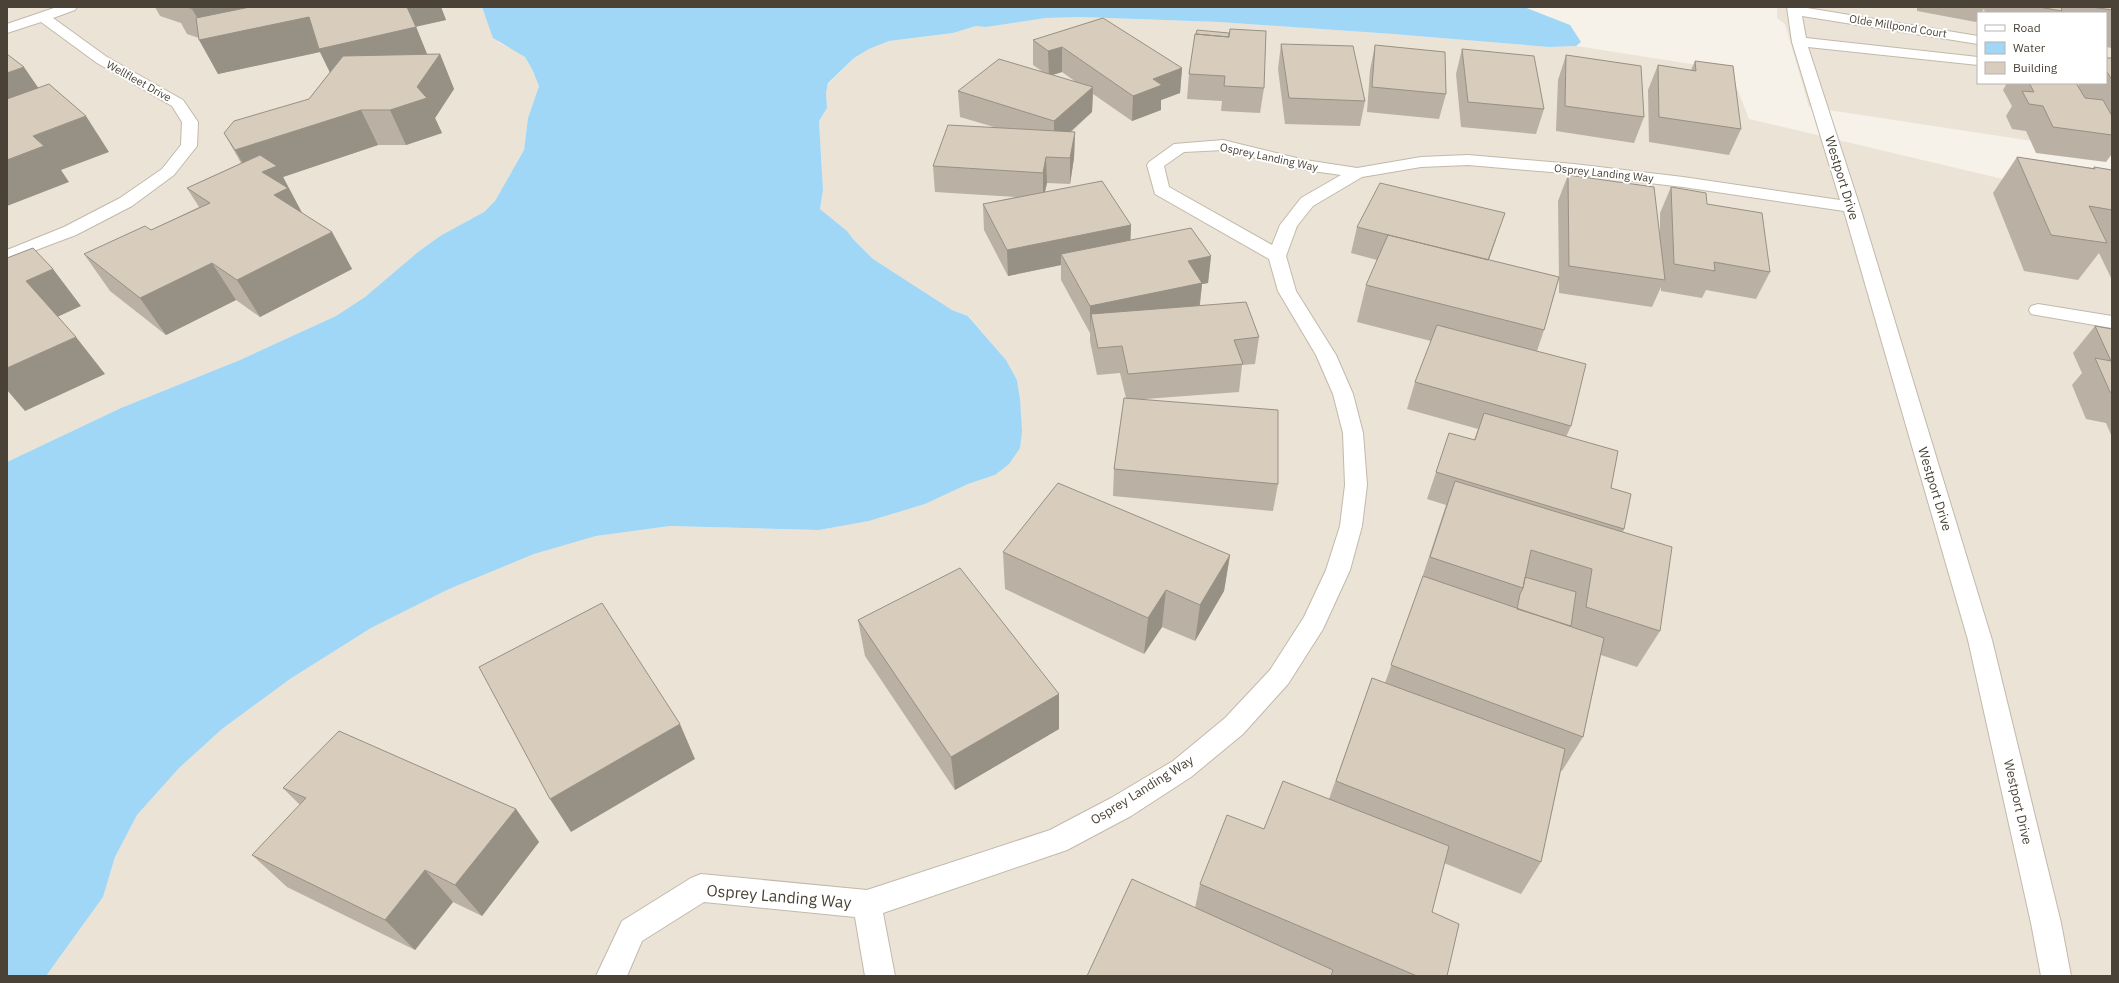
<svg xmlns="http://www.w3.org/2000/svg" width="2119" height="983" font-family="'IBM Plex Sans',sans-serif">
<style>
.residential{fill:#eae3d6;fill-rule:evenodd}
.water{fill:#a0d7f7}
.lines{fill:none;stroke-linecap:round;stroke-linejoin:round}
.minor-casing{stroke:#c2b9aa;stroke-width:2}
.minor{fill:#fff;fill-rule:evenodd}
.wall{fill:#bab0a3;fill-rule:evenodd}
.shaded-wall{fill:#979084}
.building{fill:#d8cdbd;stroke:#979084}
.labels{text-anchor:middle;dominant-baseline:central;stroke-width:4;stroke-linejoin:round;paint-order:stroke}
.far-street-label{font-size:11px;fill:#4a4236;stroke:#fff}
.street-label{font-size:13px;fill:#4a4236;stroke:#fff}
.near-street-label{font-size:16px;fill:#4a4236;stroke:#fff}
</style>
<rect width="100%" height="100%" fill="#f6f1e9"/>
<path class="residential" d="M7 7H482L483 11 499 43 515 50 525 57 532 69 539 86 528 118 524 150 495 201 484 212 440 236 418 252 365 297 336 316 240 360 121 408 7 462Z
M1777 7H2112V153L1809 107 1785 24 1777 18ZM1978 13H2106V83H1978Z
M1081 17 1219 22 1393 34 1549 47 1576 46 1730 70 1749 119 2011 181 2112 197V976H46L103 897 115 857 137 815 179 768 222 729 290 679 371 628 449 589 534 554 596 536 670 526 819 530 869 521 925 504 968 484 995 475 1020 448V399L1017 380 1006 360 969 316 952 310 873 259 853 239 847 231 820 209 823 190 819 121 827 108 826 93 828 84 854 58 869 49 889 41 953 33 976 26 986 27 1046 18Z"/>
<path class="water" d="M482 7H1524L1570 25 1581 42 1576 46 1549 47 1393 34 1219 22 1081 17 1046 18 986 27 976 26 953 33 889 41 869 49 854 58 828 83 826 93 827 108 819 121 823 190 820 209 847 231 853 239 873 259 952 310 968 316 1006 360 1017 380 1020 399 1022 432 1020 448 1009 464 995 475 968 484 925 504 869 521 819 530 670 526 596 536 534 554 449 589 371 628 290 679 222 729 179 768 137 815 115 857 103 897 46 976H7V462L121 408 240 360 336 316 365 297 418 252 440 236 484 212 495 201 524 150 528 118 539 86 532 69 525 57 493 38Z"/>
<g class="lines">
<defs>
<path id="minor" d="M57 7H77L75 10 53 18 107 57 183 100 198 122 197 146 174 175 132 206 76 235 7 261V250L64 227 120 198 162 169 181 145 182 122 172 106 97 63 41 22 7 33V24Z
M1787 7H1801L1978 36V44L1802 16 1806 38 1978 57V65L1808 47 1860 207 1992 640 2061 923 2071 976H2041L2031 923 1968 640 1844 211 1683 187 1574 174 1468 165 1421 167 1362 177 1313 206 1297 226 1286 256 1296 291 1336 355 1353 394 1363 433 1367 485 1362 526 1350 570 1323 629 1288 684 1243 734 1191 777 1131 816 1067 850 883 913 895 976H865L855 917 704 902 642 941 627 976H596L622 921 691 878 701 874 867 890 1050 830 1111 798 1173 761 1225 718 1270 670 1304 617 1326 570 1340 526 1345 485 1343 433 1333 394 1316 355 1278 291 1269 259 1155 194 1147 165 1149 162 1174 144 1223 140 1305 160 1357 168 1421 157 1468 155 1574 164 1683 177 1840 200 1792 42ZM1223 150 1305 170 1341 175 1301 198 1280 225 1272 245 1169 187 1164 166 1184 152Z
M2038 304 2112 316V328L2031 314 2029 310 2031 306Z"/>
</defs>
<use href="#minor" class="minor-casing"/>
<use href="#minor" class="minor"/>
</g>
<path class="wall" d="M155 7H441L446 20 416 26 427 55 440 54 454 89 435 118 442 133 406 145H378L283 177 302 213 332 232 352 269 260 317 236 300 166 335 110 291 84 254 151 230 199 207 187 188 241 163 224 133 309 99 330 72 320 52 218 74 199 38 187 34 181 23 160 16Z
M1917 7H2112V48L2106 47V13H1985L1984 9 1981 13H1978V19L1976 22 1917 11Z
M1195 34 1264 88 1260 113 1221 111 1222 101 1187 99 1189 74Z
M1033 40 1182 68 1180 93 1161 100V110L1132 121 1093 94 1092 112 1071 132H1075L1074 158 1070 184 1047 183 1045 192 1131 225 1130 240 1211 256 1208 283 1202 284 1200 305 1259 337 1255 364 1242 365 1239 392 1145 399 1278 484 1273 511 1113 496 1114 469 1126 398 1120 373 1097 375 1090 341V333L1061 280V265L1008 276 984 230 983 204 1016 197 935 192 933 166 994 127 960 117 958 91 1043 72 1033 65ZM1062 72 1076 82 1052 75Z
M1281 44 1365 101 1360 126 1285 124 1278 69Z
M1375 45 1446 94 1439 119 1367 112 1370 70Z
M1462 49 1544 109 1536 134 1461 127 1456 74Z
M1566 55 1644 117 1634 143 1556 131 1558 80Z
M2106 58H2112V154L2106 162 2036 153 2026 131 2012 129 2006 116 2012 106 2003 90 2007 83H2076L2078 86 2080 83H2106Z
M1695 61 1741 129 1729 155 1649 142 1648 90 1658 65 1691 70Z
M2017 157 2093 168 2094 167 2112 170V280L2099 253 2078 280 2024 271 1993 193Z
M1568 175 1660 242V213L1671 187 1707 204 1770 272 1756 299 1706 290 1702 298 1661 291V287L1652 307 1559 293V278L1544 330 1537 351 1571 426 1566 437 1611 488 1624 529 1623 532 1660 631 1637 667 1601 655 1583 737 1562 771 1561 770 1541 862 1521 894 1444 863 1432 912 1447 976H1335L1195 908 1200 884 1264 829 1329 799 1372 678 1385 683 1417 593 1446 505 1427 499 1449 433 1474 440 1478 429 1407 409 1415 382 1431 341 1357 322 1366 285 1377 260 1351 253 1357 227 1496 239 1489 260 1559 277 1558 201Z
M2095 326 2112 329V437L2106 423 2086 419 2072 385 2082 373 2073 353Z
M1003 552 1230 555 1224 591 1195 641 1162 627 1144 654 1005 589Z
M858 620 1059 694V729L955 790 865 656Z
M283 788 516 809 539 842 482 916 453 902 415 950 287 887 252 855 300 805Z"/>
<path class="shaded-wall" d="M196 7H268L309 17 416 27 430 61 335 83 320 52 218 74 199 40 209 38 192 9Z
M407 7H441L446 20 415 27Z
M1062 47V72L1049 76 1048 51Z
M440 54 454 89 435 118 442 133 406 145 390 110 417 87Z
M24 67 48 102 7 117V73Z
M1182 68 1180 93 1161 100V110L1132 121 1133 96 1153 79Z
M1093 87 1092 112 1054 146V121Z
M361 110 378 145 283 177 308 224 256 186 235 150Z
M86 116 109 152 61 170 69 182 7 206V160L33 136Z
M1075 132 1074 158 1070 184V158Z
M1046 157 1047 183 1043 199V173Z
M1505 213 1496 239 1479 286 1488 260Z
M1131 225 1130 251 1061 254V265L1008 276 1007 250Z
M332 232 352 269 260 317 237 280Z
M1211 256 1208 283 1202 284 1199 310 1091 314 1090 333V306L1188 261Z
M212 263 236 300 166 335 140 298Z
M53 269 81 306 55 318 26 281Z
M76 337 105 374 25 411 7 390V368Z
M1230 555 1224 591 1195 641 1200 605Z
M1166 590 1162 627 1144 654 1148 618Z
M1059 694V729L955 790 951 757Z
M680 724 695 759 571 832 550 799Z
M516 809 539 842 482 916 455 885Z
M425 870 453 902 415 950 385 920Z"/>
<path class="building" d="M188 7H196L192 9Z
M250 7H407L416 27 319 49 309 17 199 40 196 18Z
M2039 7H2061L2062 11Z
M2092 7H2112V10Z
M1103 18 1182 68 1153 79 1162 85 1133 96 1062 47 1048 51 1033 40Z
M1230 29 1266 31 1264 88 1224 86 1225 76 1189 74 1195 34 1229 37Z
M1197 30 1229 33V37L1196 34Z
M1281 44 1353 46 1365 101 1289 98Z
M1375 45 1445 52 1446 94 1372 87Z
M1462 49 1534 56 1544 109 1468 102Z
M7 54 24 67 7 73Z
M440 54 417 87 427 98 390 110H361L235 150 224 133 234 121 309 99 343 56Z
M1566 55 1641 66 1644 117 1565 106Z
M2106 58H2112V80L2106 70Z
M999 59 1093 87 1054 121 958 91Z
M1695 61 1733 66 1741 129 1659 117 1658 65 1696 71Z
M2029 83H2076L2085 98 2103 100 2112 116V135L2053 127 2043 106 2029 104 2022 91 2034 92Z
M49 84 86 116 33 136 44 146 7 160V99Z
M948 125 1075 132 1070 158 1046 157 1043 173 933 166Z
M260 155 277 166 262 172 288 188 274 195 332 232 237 280 212 263 140 298 84 254 145 226 151 230 210 203 187 188Z
M2017 157 2095 169 2094 167 2112 170V210L2089 206 2107 243 2051 235Z
M1568 175 1654 187 1665 280 1569 266Z
M1102 181 1131 225 1007 250 983 204Z
M1380 183 1505 213 1488 260 1357 227Z
M1671 187 1706 193 1707 204 1762 213 1770 272 1714 262 1715 271 1674 264Z
M1191 228 1211 256 1188 261 1202 283 1090 306 1061 254Z
M1388 235 1559 277 1544 330 1366 285Z
M33 248 53 269 26 281 76 337 7 368V258Z
M1246 302 1259 337 1234 340 1243 364 1128 374 1122 346 1098 348 1091 314Z
M1437 325 1586 364 1571 426 1415 382Z
M2095 326 2112 329V393L2110 392 2095 358 2111 361Z
M1124 398 1278 410V484L1114 469Z
M1484 413 1618 451 1611 488 1631 494 1624 529 1436 472 1449 433 1475 440Z
M1455 481 1672 547 1660 631 1586 607 1592 569 1531 550 1523 588 1430 557Z
M1058 483 1230 555 1200 605 1166 590 1148 618 1003 552Z
M960 568 1059 694 951 757 858 620Z
M1423 576 1604 638 1583 737 1391 665Z
M1525 577 1576 592 1571 626 1517 609 1520 594 1523 588Z
M602 603 680 724 550 799 479 667Z
M1372 678 1565 749 1541 862 1336 781Z
M339 731 516 809 455 885 425 870 385 920 252 855 306 798 283 788Z
M1283 781 1449 846 1432 912 1459 924 1447 976H1417L1200 884 1227 815 1264 829Z
M1132 879 1333 970 1331 976H1087Z"/>
<g class="labels">
<g class="far-street-label">
<text transform="translate(1898 26) rotate(9)">Olde Millpond Court</text>
<text transform="translate(139 81) rotate(29)">Wellfleet Drive</text>
<text transform="translate(1269 157) rotate(12)">Osprey Landing Way</text>
<text transform="translate(1604 173) rotate(6)">Osprey Landing Way</text>
</g>
<g class="street-label">
<text transform="translate(1842 178) rotate(73)">Westport Drive</text>
<text transform="translate(1935 489) rotate(73)">Westport Drive</text>
<text transform="translate(1142 790) rotate(-32)">Osprey Landing Way</text>
<text transform="translate(2018 802) rotate(77)">Westport Drive</text>
</g>
<g class="near-street-label">
<text transform="translate(779 896) rotate(5)">Osprey Landing Way</text>
</g>
</g>
<rect width="2119" height="983" fill="none" stroke="#4a4236" stroke-width="16"/>
<rect x="1977" y="12" width="130" height="72" fill="#ffffff" stroke="#b7b3af"/>
<rect x="1985" y="25" width="20" height="6" fill="#ffffff" stroke="#b7b3af"/>
<text x="2013" y="32" font-size="12" fill="#4a4236">Road</text>
<rect x="1985" y="42" width="20" height="12" fill="#a0d7f7" stroke="#b7b3af"/>
<text x="2013" y="52" font-size="12" fill="#4a4236">Water</text>
<rect x="1985" y="62" width="20" height="12" fill="#d8cdbd" stroke="#b7b3af"/>
<text x="2013" y="72" font-size="12" fill="#4a4236">Building</text>
</svg>
